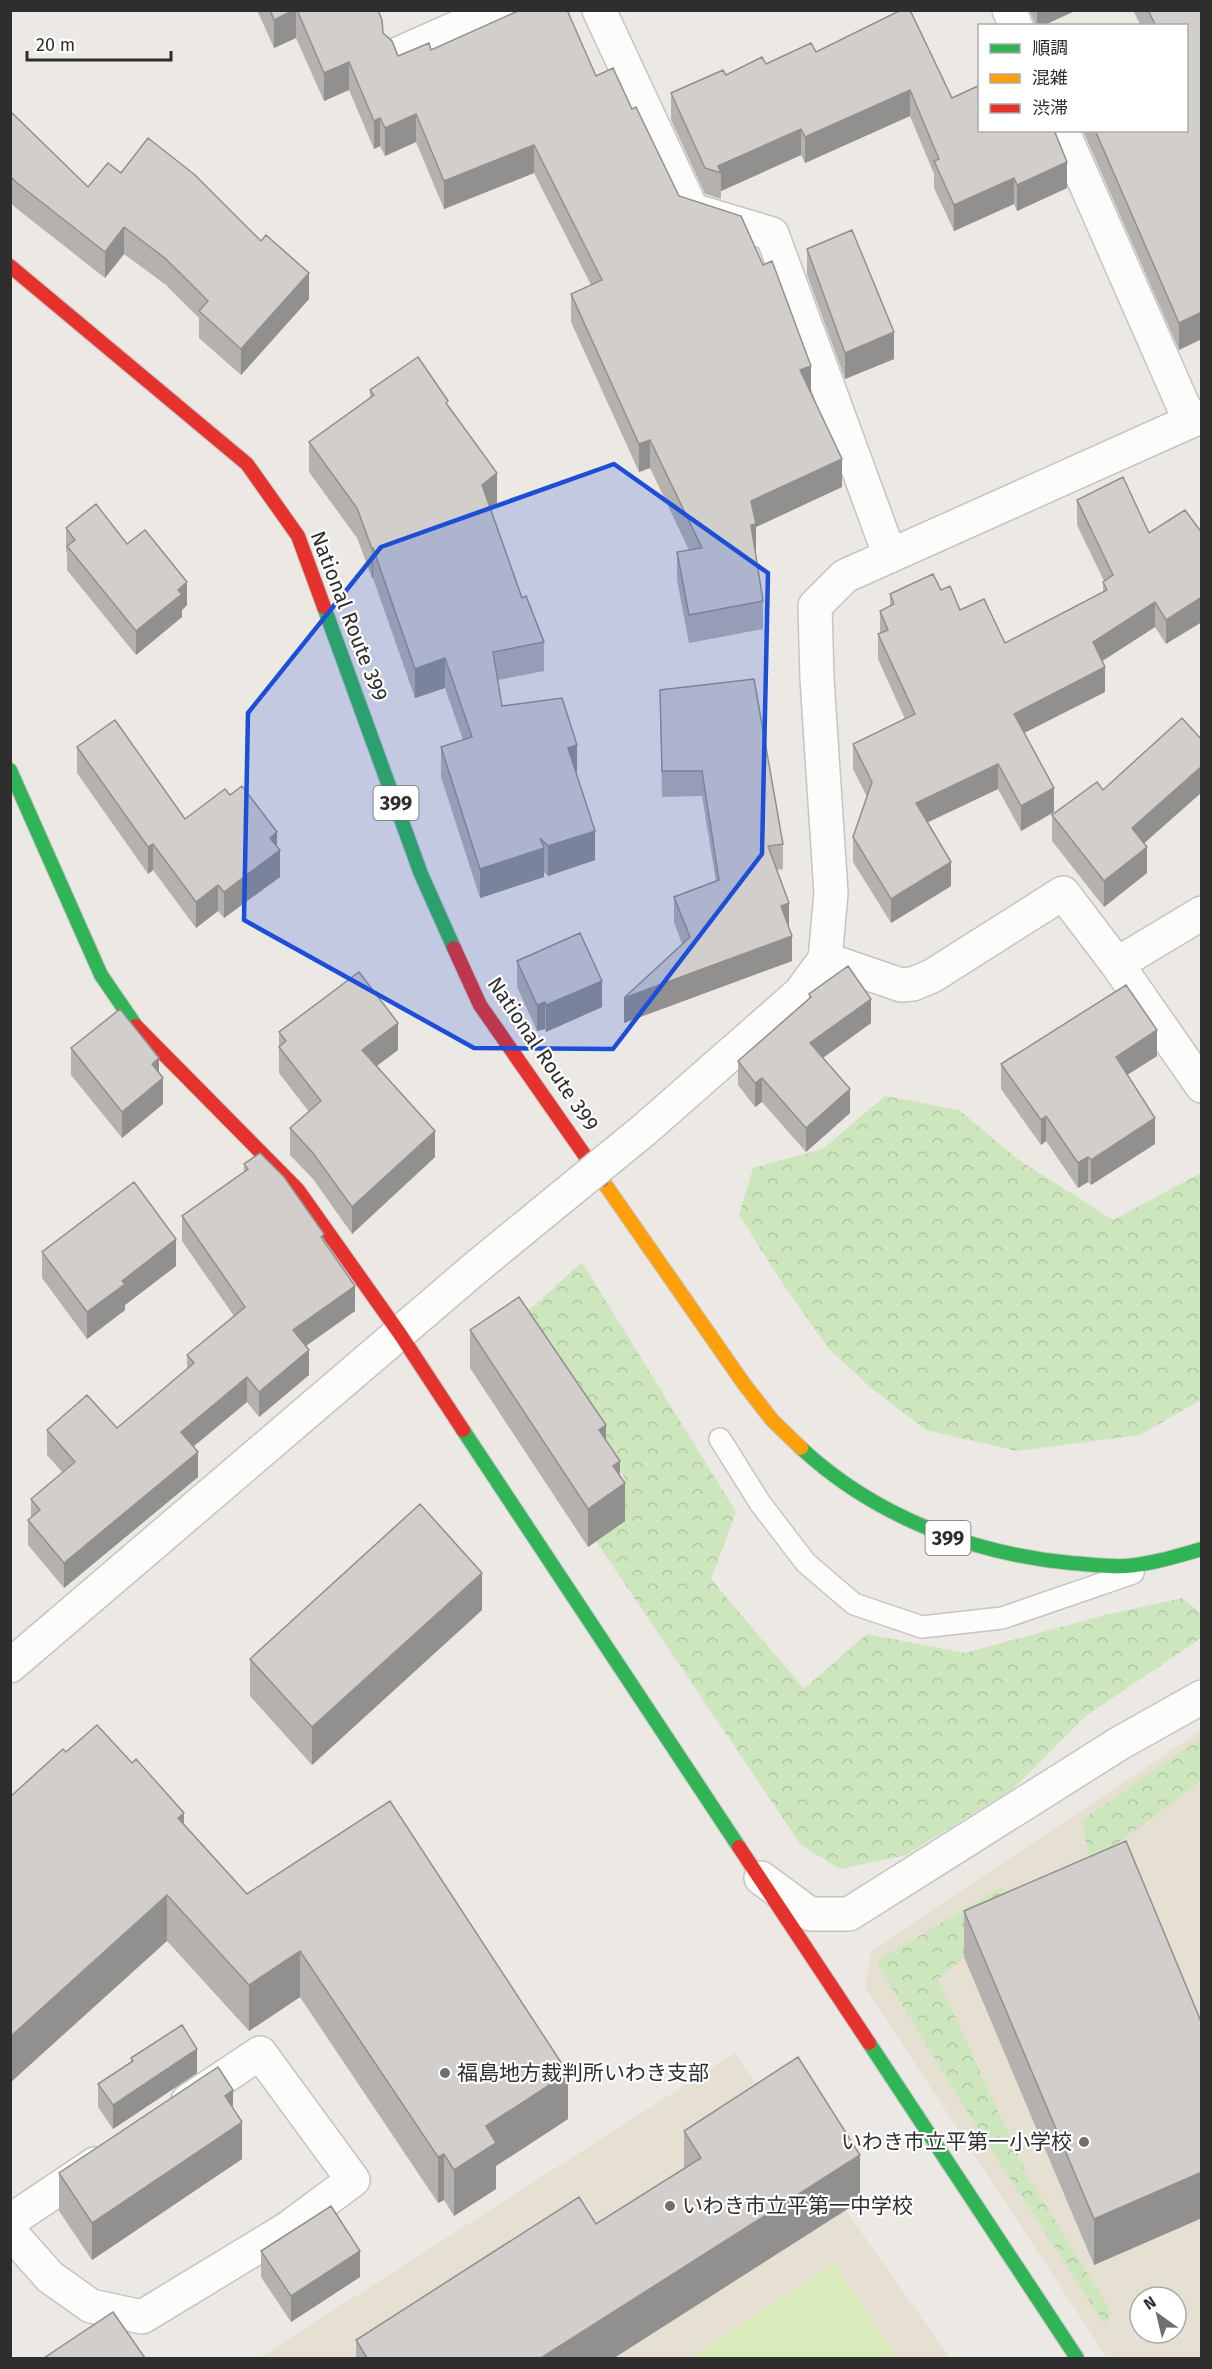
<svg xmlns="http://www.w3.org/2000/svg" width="1212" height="2369" font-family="'Fira Sans','Noto Sans JP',sans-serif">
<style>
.education{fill:#e6e0d3;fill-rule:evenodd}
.forest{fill:url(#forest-crowns)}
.pitch{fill:#d9eabb}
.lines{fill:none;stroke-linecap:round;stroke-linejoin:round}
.lane-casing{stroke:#c5c4c5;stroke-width:24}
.street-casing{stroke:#c5c4c5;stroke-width:36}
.fast-casing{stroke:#c5c4c5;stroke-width:16}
.slow-casing{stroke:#c5c4c5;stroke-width:16}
.jam-casing{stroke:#c5c4c5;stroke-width:16}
.lane{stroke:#fcfcfb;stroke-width:21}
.street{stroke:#fcfcfb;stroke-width:33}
.fast{stroke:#30b455;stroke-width:14}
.slow{stroke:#ff9f0a;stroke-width:14}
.jam{stroke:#e5322d;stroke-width:14}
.street-bridge-casing{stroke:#c5c4c5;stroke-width:36;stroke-linecap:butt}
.street-bridge{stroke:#fcfcfb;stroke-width:33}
.wall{fill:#b4b1af}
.shaded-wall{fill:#92908e}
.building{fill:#d1cecb;stroke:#92908e;stroke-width:1.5}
.marked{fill:#1d4ed8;fill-opacity:0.2;stroke:#1d4ed8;stroke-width:4.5;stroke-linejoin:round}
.poi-dot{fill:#706f6e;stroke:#fff;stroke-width:2}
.labels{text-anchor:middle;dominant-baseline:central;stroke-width:4.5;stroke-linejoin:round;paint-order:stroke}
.shield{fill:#fff;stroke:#6d6d6d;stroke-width:1.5}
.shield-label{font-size:20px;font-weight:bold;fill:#2e2e2e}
.street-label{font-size:21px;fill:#2e2e2e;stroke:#fff}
.poi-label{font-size:21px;fill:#2e2e2e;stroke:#fff;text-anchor:start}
</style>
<defs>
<pattern id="forest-crowns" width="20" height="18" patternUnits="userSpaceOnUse" patternTransform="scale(1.5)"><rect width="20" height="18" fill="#cee6be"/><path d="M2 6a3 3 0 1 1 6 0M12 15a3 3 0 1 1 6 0" fill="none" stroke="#b1c6a4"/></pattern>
</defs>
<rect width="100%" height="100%" fill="#ece8e4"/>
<path class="education" d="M1201 1730V2358H1107L865 1987 871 1951ZM1140 2297H1176V2333H1140Z
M735 2053 950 2358H259Z"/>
<path class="forest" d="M885 1096 959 1110 1019 1160 1113 1220 1201 1173V1400L1140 1435 1017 1451 926 1430 871 1388 829 1349 783 1284 739 1215 753 1168 823 1149Z
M582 1262 736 1512 711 1579 804 1689 867 1634 965 1653 1105 1615 1182 1598 1201 1613V1638L1086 1716 1013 1789 906 1855 840 1869 801 1845 589 1531 625 1479 527 1312Z
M1201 1738V1781L1090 1864 1082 1820Z
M1001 1887 1030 1904 938 1979 1027 2175 1112 2313 1105 2325 976 2126 876 1962Z"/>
<path class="pitch" d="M835 2264 896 2358H688Z"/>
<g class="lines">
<defs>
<path id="lane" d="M720 1439 760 1503 806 1563 854 1604 922 1627 1002 1618 1133 1573"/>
<path id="street" d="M599 10 692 210 772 234 890 556
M1009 10 1016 26
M400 53 497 10
M1062 130 1190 421
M825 959 901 985 913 984 932 976 1063 893 1117 964 1202 1086
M1117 964 1202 913
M644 1130 800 993 825 959 831 893 817 679 815 606 845 576 1202 416
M10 1666 479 1265
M761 1878 810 1914H849L1120 1743 1202 1697
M10 2221 95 2164
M10 2232 50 2277 91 2306 142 2317 287 2229 353 2180 260 2053 188 2101"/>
<path id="fast" d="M324 607 421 874 454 948
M10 770 101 975 136 1026
M463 1430 739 1847
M801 1448C874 1516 973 1554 1071 1563 1089 1564 1108 1567 1126 1566 1152 1564 1177 1556 1202 1549
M869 2043 1077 2358"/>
<path id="slow" d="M602 1180 744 1384 772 1420 801 1448"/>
<path id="jam" d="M10 266 247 464 298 536 324 607
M454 948 480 1005 602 1180
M136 1026 298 1190 400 1334 463 1430
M739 1847 869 2043"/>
</defs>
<use href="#lane" class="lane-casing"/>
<use href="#street" class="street-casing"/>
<use href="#fast" class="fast-casing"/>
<use href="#slow" class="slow-casing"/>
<use href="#jam" class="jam-casing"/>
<use href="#lane" class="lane"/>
<use href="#street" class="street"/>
<use href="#fast" class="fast"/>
<use href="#slow" class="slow"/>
<use href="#jam" class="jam"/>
<defs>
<path id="street-bridge" d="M479 1265 644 1130"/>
</defs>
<use href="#street-bridge" class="street-bridge-casing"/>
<use href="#street-bridge" class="street-bridge"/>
</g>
<path class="wall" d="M257 10H378L383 33 398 56 431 50 596 76 632 109 679 196 811 393 842 487 756 527 755 552 763 601V629L689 643 677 580V552L689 550 650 468 639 472 571 322V294L591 285 534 173 444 209 416 142 385 156 380 146 374 149 349 90 324 101 296 38 274 48Z
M1029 10H1077L1042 26H1036Z
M1133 10H1202L1179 350 1083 131V130H1186V26H1141Z
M816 52 952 98 1067 188 1017 211 1014 204 954 231 934 188V174L910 116 805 163 801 155 721 191V199L705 194 671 120V93L726 75 766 64Z
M10 111 88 187 121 173 309 299 241 375 199 338V318L166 285 124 254 105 278 16 208 10 202Z
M807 249 894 359 845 379 807 275Z
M370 390 448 406 497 503 490 508 522 598 544 642V671L498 680 502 706 577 775 595 860 548 876 544 872V877L480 898 441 777V747L463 740 445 688 415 698 373 578H372L357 538 309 472V442L370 398Z
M1077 500 1149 533 1185 510 1166 644 1155 627 1102 661 1105 692 1024 733 1054 812 1021 831 998 789 927 822 951 886 891 923 853 862V837L867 797 853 769V744L905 719 878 659V634H880V611L890 606V594L941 590 960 610 1005 643 1103 592V582L1104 581 1077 525Z
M66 528 127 544 187 605 182 610V617L136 655 67 570V553L66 551Z
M660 690 783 844V869L777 870 789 928 792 961 624 1023 682 944 674 922V897L716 881 702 796 662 797Z
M77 747 185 819 277 846 280 877 224 918 218 911 196 928 153 870 148 874 77 773Z
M1103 790 1202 792 1144 843 1147 873 1104 907 1052 841V815Z
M517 961 602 1007 546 1032 545 1029 537 1031 517 987Z
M809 994 871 1023 823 1058 850 1113 806 1152 762 1102 755 1107 738 1085V1061L809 999Z
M279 1032 398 1050 376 1066 435 1157 352 1234 313 1179 290 1155V1128L309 1112 279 1073Z
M71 1048 159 1073 163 1104 122 1138 71 1075Z
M1157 1056 1127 1075 1155 1144 1091 1185 1088 1182 1078 1188 1046 1141 1041 1145 1001 1089V1064Z
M244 1164 324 1242 355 1311 306 1346 309 1375 259 1417 247 1402 193 1446 198 1477 64 1588 28 1545V1520L31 1517V1499L63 1473 47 1455V1430L117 1428 187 1369V1355L234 1316 182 1241V1216L244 1172Z
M42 1252 176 1266 125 1305V1310L87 1339 42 1278Z
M470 1330 620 1477 625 1521 588 1547 470 1368Z
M482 1610 312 1765 250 1696V1659Z
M66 1752 184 1824 247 1894 568 2119 496 2166V2189L454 2216 444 2200 438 2203 300 1997 249 2031 167 1941Z
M964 1911 1202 2024V2218L1094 2265 964 1957Z
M131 2058 197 2073 113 2129 98 2107V2084L131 2062Z
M233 2108 242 2159 92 2260 59 2211V2173Z
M684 2131 860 2201 614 2358H356V2340L596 2224 684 2169Z
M261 2251 360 2277 291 2322 261 2277Z"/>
<path class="shaded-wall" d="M294 10H296V38L274 48V20Z
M1037 10H1077L1042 26H1037Z
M349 62V90L324 101V73Z
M910 90V116L805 163V137Z
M416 114V142L385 156V128Z
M380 118V146L374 149V121Z
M801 129V155L721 191V173L718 166Z
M534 145V173L444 209V181Z
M1067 162V188L1017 211V185Z
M1014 178V204L954 231V205Z
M124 227V254L105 278V252Z
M309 273V299L241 375V349Z
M1202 312V339L1179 350V323Z
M894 332V359L845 379V353Z
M811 366V394L800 370Z
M650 440V468L639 472V444Z
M842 459V487L756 527V552L751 553V501Z
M497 473V503L482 514V485Z
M373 548V578H372V549Z
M187 582V605L182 610V617L136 655V631Z
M1202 597V622L1166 644V620Z
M1155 602V627L1093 667V642Z
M445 658V688L415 698V669Z
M1105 667V692L1014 738V714Z
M577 745V775L568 748Z
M998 764V789L916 828V803Z
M1202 766V792L1132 854V828Z
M1054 788V812L1021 831V806Z
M595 831V860L548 876V846Z
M277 832V853L280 850V877L224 918V892L270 838Z
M153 844V870L148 874V847Z
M1147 847V873L1104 907V881Z
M544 848V877L480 898V869Z
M951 862V886L891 923V899Z
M218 885V911L196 928V902Z
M789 903V928L781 906Z
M792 936V961L624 1023V998Z
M602 981V1007L546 1032V1005Z
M871 999V1023L810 1067V1043Z
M545 1002V1029L537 1031V1005Z
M398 1023V1050L362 1077V1050Z
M1157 1030V1056L1116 1082V1057Z
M159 1058V1081L163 1078V1104L122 1138V1112L152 1064Z
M762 1078V1102L755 1107V1083Z
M850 1089V1113L806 1152V1128Z
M1046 1116V1141L1041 1145V1120Z
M1155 1118V1144L1091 1185V1160Z
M435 1131V1157L352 1234V1207Z
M1088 1157V1182L1078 1188V1163Z
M176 1239V1266L125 1305V1310L87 1339V1312L122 1281Z
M355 1286V1311L293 1355V1330Z
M309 1350V1375L259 1417V1392Z
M247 1377V1402L181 1457V1432Z
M606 1425V1463L599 1430Z
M198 1452V1477L64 1588V1563Z
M620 1461V1487L625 1483V1521L588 1547V1509L613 1466Z
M482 1573V1610L312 1765V1727Z
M184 1813V1859L178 1818Z
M167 1895V1941L10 2083V2037Z
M300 1951V1997L249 2031V1985Z
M197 2049V2073L113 2129V2105Z
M568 2073V2119L496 2166V2189L454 2216V2170L486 2126Z
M233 2090V2128L225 2096Z
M242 2122V2159L92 2260V2223Z
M444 2154V2200L438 2203V2157Z
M860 2155V2201L614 2358H541Z
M1202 2172V2218L1094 2265V2219Z
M360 2251V2277L291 2322V2296Z"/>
<path class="building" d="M270 10H294L274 20Z
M297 10H378L382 20 383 33 392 41 398 56 429 43 431 50 520 10H567L596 76 613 68 632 109 636 107 679 196 741 216 763 265 772 261 811 366 800 370 842 459 751 501 756 524 751 525 763 601 689 615 677 552 702 548 650 440 639 444 571 294 602 280 534 145 444 181 416 114 385 128 380 118 374 121 349 62 324 73Z
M901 10H910L952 98 980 85V130H1054L1067 162 1017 185 1014 178 954 205 934 161 939 159 910 90 805 137 801 129 718 166 721 173 705 168 671 93 723 70 726 75 762 57 766 64 811 43 816 52Z
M1148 10H1202V312L1179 323 1095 130H1186V26H1156Z
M10 111 88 187 108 163 121 173 148 138 195 175 261 241 266 235 309 273 241 349 199 311 208 301 166 259 124 227 105 252 16 182 10 176Z
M852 230 894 332 845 353 807 249Z
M418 357 448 401 446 403 497 473 482 485 522 598 526 596 544 642 493 652 502 706 562 698 577 745 568 748 595 831 548 846 540 838 544 848 480 869 441 747 472 737 445 658 415 669 373 548 372 549 357 508 309 442 374 395 370 390Z
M1123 477 1149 533 1185 510 1202 533V597L1166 620 1155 602 1093 642 1105 667 1014 714 1054 788 1021 806 998 764 916 803 951 862 891 899 853 837 872 782 853 744 915 714 878 634 888 630 880 611 894 604 890 594 933 574 941 590 950 586 960 610 984 599 1005 643 1107 590 1103 582 1113 575 1077 500Z
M96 504 127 544 145 530 187 582 178 590 182 594 136 631 67 546 75 540 66 528Z
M754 679 783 844 768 846 789 903 781 906 792 936 624 998 690 937 674 897 719 880 702 771H662L660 690Z
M1182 718 1202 740V766L1132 828 1147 847 1104 881 1052 815 1097 782 1103 790Z
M115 720 185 819 225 789 230 795 242 786 277 832 270 838 280 850 224 892 218 885 196 902 153 844 148 847 77 747Z
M580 933 602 981 546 1005 545 1002 537 1005 517 961Z
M848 966 871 999 810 1043 850 1089 806 1128 762 1078 755 1083 738 1061 811 997 809 994Z
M359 972 398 1023 362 1050 435 1131 352 1207 313 1153 290 1128 321 1101 279 1047 286 1041 279 1032Z
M1126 985 1157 1030 1116 1057 1155 1118 1091 1160 1088 1157 1078 1163 1046 1116 1041 1120 1001 1064Z
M120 1009 159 1058 152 1064 163 1078 122 1112 71 1048Z
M260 1153 284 1177 324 1234 321 1237 355 1286 293 1330 309 1350 259 1392 247 1377 181 1432 198 1452 64 1563 28 1520 40 1510 31 1499 75 1462 47 1430 87 1395 117 1428 194 1363 187 1355 245 1307 182 1216 248 1169 244 1164Z
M134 1182 176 1239 122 1281 125 1284 87 1312 42 1252Z
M519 1297 606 1425 599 1430 620 1461 613 1466 625 1483 588 1509 470 1330Z
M420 1504 482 1573 312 1727 250 1659Z
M97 1725 132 1763 136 1759 184 1813 178 1818 247 1894 390 1801 568 2073 486 2126 496 2143 454 2170 444 2154 438 2157 300 1951 249 1985 167 1895 10 2037V1797L63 1749 66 1752Z
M1126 1841 1202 2024V2172L1094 2219 964 1911Z
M182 2025 197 2049 113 2105 98 2084 133 2061 131 2058Z
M798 2057 860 2155 541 2358H367L356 2340 579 2197 596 2224 701 2158 684 2131Z
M218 2067 233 2090 225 2096 242 2122 92 2223 59 2173Z
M331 2206 360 2251 291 2296 261 2251Z
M113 2312 145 2358H44Z"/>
<path class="marked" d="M614 464 768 573 762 854 613 1049 474 1048 244 920 248 713 381 547Z"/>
<g class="poi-dot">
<circle cx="445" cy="2073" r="6"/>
<circle cx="1084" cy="2142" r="6"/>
<circle cx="670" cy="2206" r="6"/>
</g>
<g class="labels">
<g class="shield">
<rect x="373.5" y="786" width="45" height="34" rx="4.5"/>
<rect x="925.5" y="1521" width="45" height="34" rx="4.5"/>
</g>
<g class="shield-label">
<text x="396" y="803">399</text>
<text x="948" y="1538">399</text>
</g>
<g class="street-label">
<text transform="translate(349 616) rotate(69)">National Route 399</text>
<text transform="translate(543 1054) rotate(56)">National Route 399</text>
</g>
<g class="poi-label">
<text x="457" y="2073">福島地方裁判所いわき支部</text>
<text x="1072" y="2142" text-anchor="end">いわき市立平第一小学校</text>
<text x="682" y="2206">いわき市立平第一中学校</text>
</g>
</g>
<rect width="1212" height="2369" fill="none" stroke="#2e2e2e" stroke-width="24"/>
<rect x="978" y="24" width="210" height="108" fill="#ffffff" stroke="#ababab" stroke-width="1.5"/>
<rect x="990" y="44" width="30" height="9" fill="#30b455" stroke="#ababab" stroke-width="1.5"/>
<text x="1032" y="54" font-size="18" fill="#2e2e2e">順調</text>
<rect x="990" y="74" width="30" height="9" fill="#ff9f0a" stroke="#ababab" stroke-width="1.5"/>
<text x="1032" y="84" font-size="18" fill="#2e2e2e">混雑</text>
<rect x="990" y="104" width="30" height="9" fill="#e5322d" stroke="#ababab" stroke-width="1.5"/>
<text x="1032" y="114" font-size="18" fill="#2e2e2e">渋滞</text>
<g transform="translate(1158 2315) rotate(326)"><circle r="28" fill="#ffffff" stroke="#ababab" stroke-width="1.5"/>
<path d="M0-4.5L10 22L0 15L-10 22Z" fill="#706f6e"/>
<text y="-9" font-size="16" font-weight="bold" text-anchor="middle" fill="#2e2e2e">N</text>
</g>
<path d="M27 51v9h144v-9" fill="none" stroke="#2e2e2e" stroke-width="3"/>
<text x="36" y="51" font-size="18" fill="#2e2e2e" stroke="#ffffff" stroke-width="4.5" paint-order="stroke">20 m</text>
</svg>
